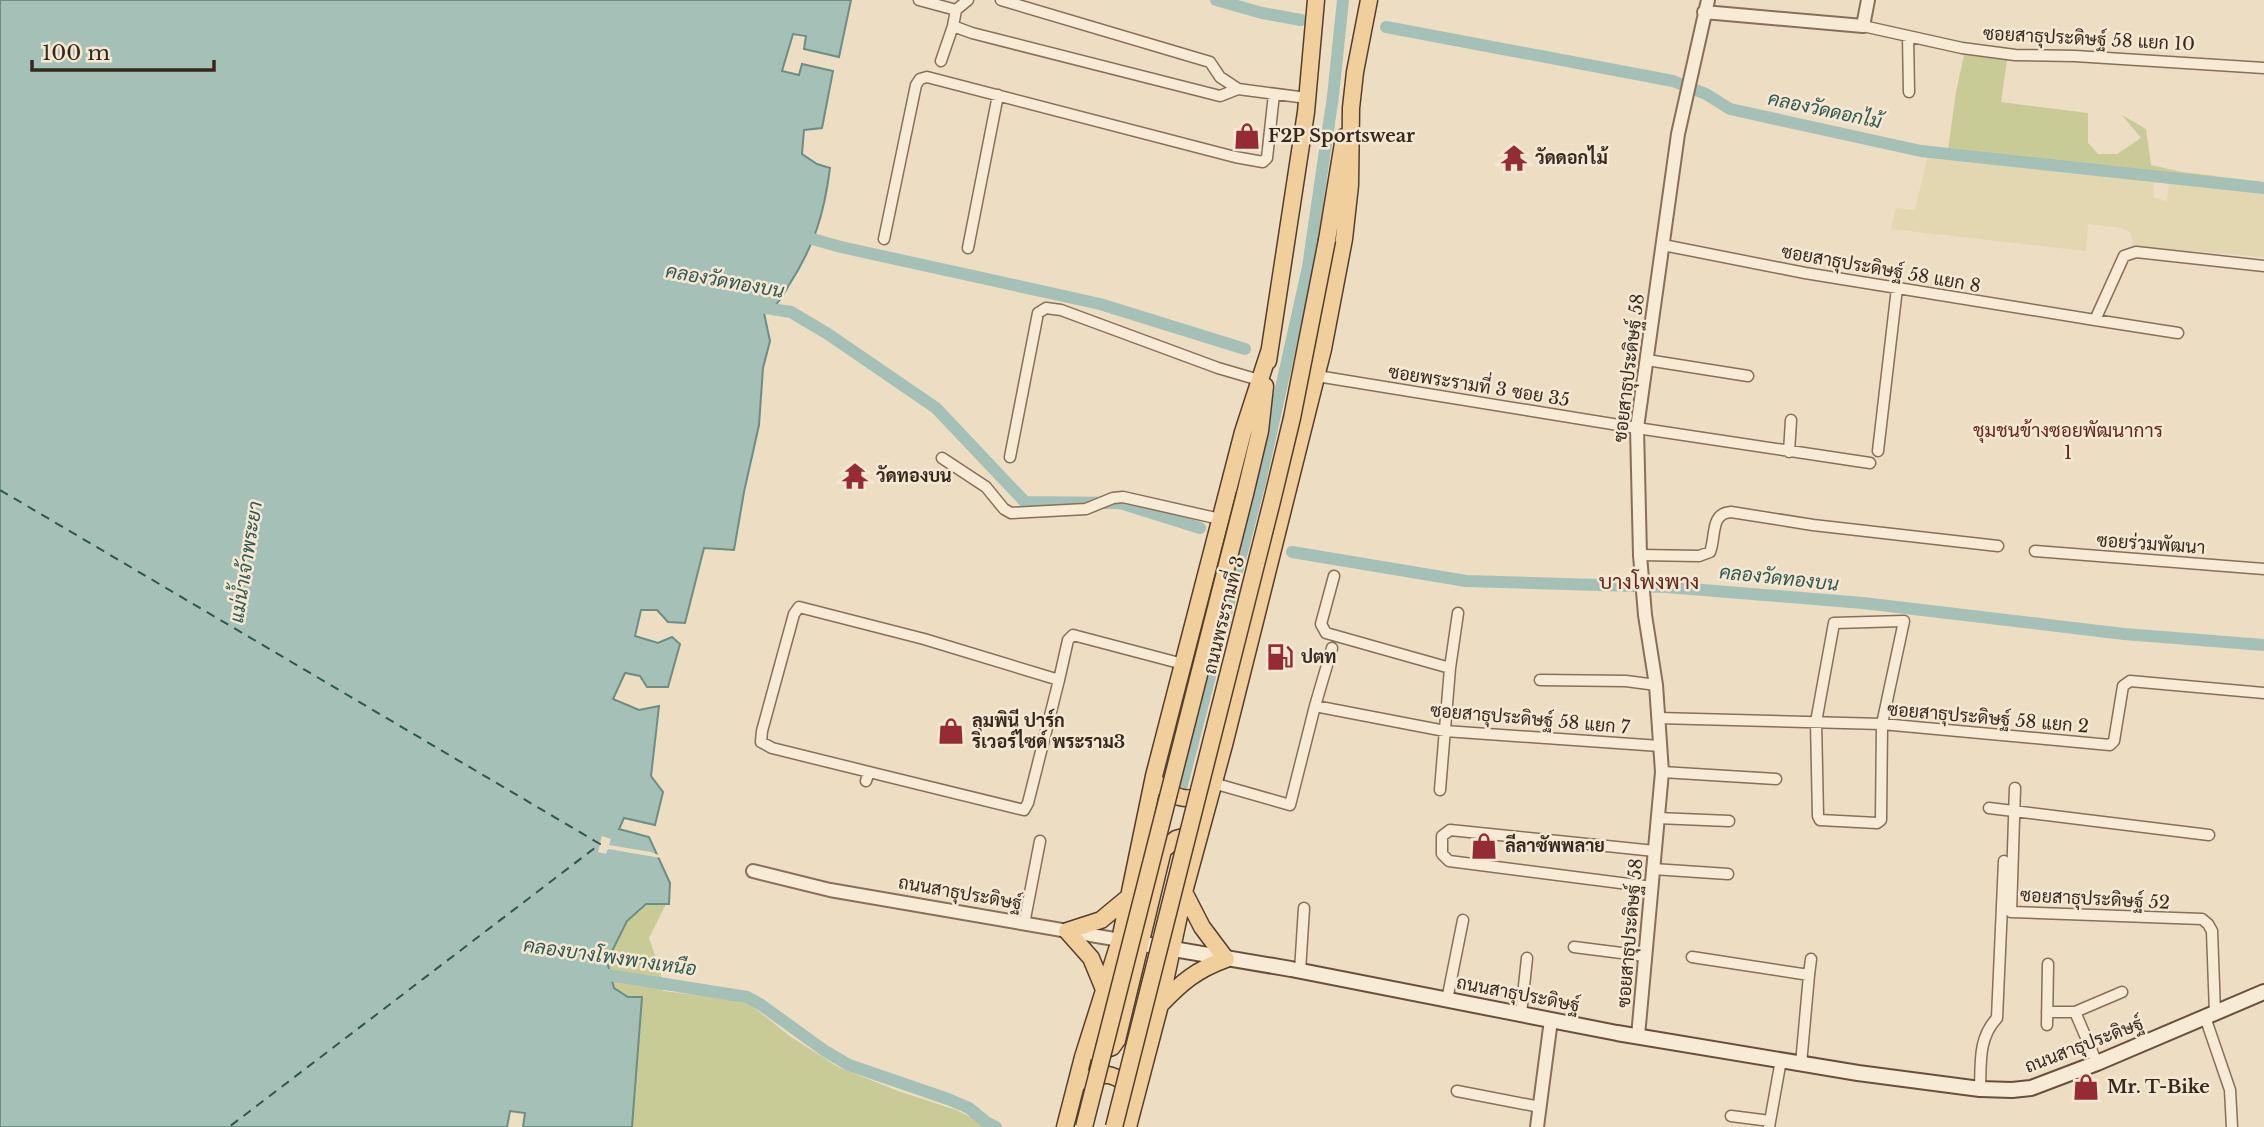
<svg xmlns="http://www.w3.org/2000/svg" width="2264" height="1127" font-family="'Libre Baskerville',Sarabun,serif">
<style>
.farmland{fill:#e2d7b1}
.green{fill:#c9cb97}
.water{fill:#a5c0b6;stroke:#6c8e83;stroke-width:2}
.pier{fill:#edddc3}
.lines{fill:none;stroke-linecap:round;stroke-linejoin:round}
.canal{stroke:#a5c0b6;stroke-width:12}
.ferry{stroke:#2e5751;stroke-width:2;stroke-dasharray:9 7;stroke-linecap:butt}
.minor-casing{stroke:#876f5a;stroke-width:13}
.tertiary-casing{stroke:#876f5a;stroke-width:16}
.secondary-casing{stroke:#69503d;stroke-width:18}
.primary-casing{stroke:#553d2e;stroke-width:19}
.minor{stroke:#f8ebd6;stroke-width:10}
.tertiary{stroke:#f8ebd6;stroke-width:12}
.secondary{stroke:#f8ebd6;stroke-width:14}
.primary{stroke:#f0cf9c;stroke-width:16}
.primary-bridge-casing{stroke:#553d2e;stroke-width:19;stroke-linecap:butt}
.primary-bridge{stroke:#f0cf9c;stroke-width:16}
.labels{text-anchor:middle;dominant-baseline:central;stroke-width:5;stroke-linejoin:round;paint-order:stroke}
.street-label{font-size:18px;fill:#37281e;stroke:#f5e8d3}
.poi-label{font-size:18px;font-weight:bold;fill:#37281e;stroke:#f5e8d3;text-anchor:start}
.water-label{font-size:19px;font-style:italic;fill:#2e5751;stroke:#f5e8d3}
.neighbourhood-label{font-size:19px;fill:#63281e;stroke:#f5e8d3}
.quarter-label{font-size:21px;fill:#63281e;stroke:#f5e8d3}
</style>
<rect width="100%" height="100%" fill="#edddc3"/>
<path class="farmland" d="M1928 155 2153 180 2154 198 2167 201 2169 182 2264 192V257L2133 246 2131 233 2121 228 2088 224 2086 251 1891 229 1896 208 1915 210Z"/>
<path class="green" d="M1964 55 2007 60 2001 102 2088 113V143L2098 154H2117L2141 138 2122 115 2146 129 2151 165 2182 172 2264 182V191L1948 150 1956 92Z
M646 904H666L649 938 660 969 663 991 746 1001 791 1037 838 1067 898 1091 956 1110 991 1127H632L642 997H628L614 988 607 961 627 921Z"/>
<path class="water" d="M0 0H851L839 57 804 49 806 36 793 34 782 71 799 75 802 64 833 71 822 128 804 130 802 154 817 164 830 168C824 215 814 246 789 285 782 297 777 307 764 313L770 341 763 368 759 425 744 492 734 550 704 548 685 623 668 622 657 610H641L635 636 658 643 672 637 680 644 668 687H647L640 676 625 673 613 699 639 710 659 706 651 776 663 792 655 825 624 818 619 829 649 837 670 883 669 904H646L627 921 607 961 614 988 628 997H642L632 1127H523L525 1113 510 1111 507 1127H0Z"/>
<path class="pier" d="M602 836 611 839 609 845 651 852 661 856V858L608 849 606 854 598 852Z"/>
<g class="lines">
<path class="canal" d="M1216 0 1262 13 1301 20
M1386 27 1673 81 1706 94 1730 109 1921 151 2264 188
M798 235 841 247 1100 304 1245 349
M759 307 791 312 828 334 936 408 1025 502 1120 503 1200 528
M1292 552 1466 581 1666 587 1863 603 2124 634 2264 645
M1182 785 1261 478 1308 267 1333 96 1343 0
M596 973 747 997 760 1004 825 1051 849 1065 948 1099 969 1108 986 1122 996 1127"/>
<path class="ferry" d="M0 490 600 844 229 1127"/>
<defs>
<path id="minor" d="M919 0 956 10
M968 0 956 10 953 26 972 33 1220 96 1238 89
M1001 0 1210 62 1220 77 1238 89 1307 98
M1863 26 1962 48 2015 55 2075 56 2264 68
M1908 36 1909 92
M941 61 953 26
M884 239 916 85 920 79 927 77 1235 157 1263 162 1267 158 1274 94
M1663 245 1805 273 2095 320 2124 256 2136 252 2264 266
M968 248 998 95
M2095 320 2178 333
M1647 360 1748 376
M1317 376 1637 428 1870 463
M1878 451 1897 288
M1789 452 1791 420
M1010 457 1038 313 1046 308 1061 310 1218 368 1259 380
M942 458 986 487 1004 509 1011 513 1086 509 1113 498 1123 497 1220 519
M2035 551 2264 569
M1640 555 1699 556 1710 552C1716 537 1710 513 1731 512L1813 525 1998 546
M1334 576 1321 624 1326 633 1450 668
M1904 621 1882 724 1881 820 1877 823 1820 820 1818 816 1816 722 1834 623Z
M1540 680 1626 681 1656 685
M1315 706 1445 731 1660 746
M1658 718 1882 724 2110 745 2114 741 2123 686 2130 681 2264 693
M869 772 1024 810 1028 803 1059 680
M1662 772 1776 779
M866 781 869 772 772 748 761 742 762 731 794 614 799 607 924 639 1059 680 1068 640 1073 635 1183 664
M1213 783 1290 805 1315 706 1332 648
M2015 788 2011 912 2202 919 2208 924 2212 931 2215 1013
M1440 790 1450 668 1458 613
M1989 808 2209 835
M1657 818 1729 821
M1653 869 1728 874
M1652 887 1449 861 1442 854V836L1450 830 1655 851
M1024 924 1040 841
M1574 947 1645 956
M1692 957 1809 975 1801 1064
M1300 971 1304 908
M1809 975 1811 959
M1447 1000 1463 920
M2047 1012H2075L2122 992
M2075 1012 2097 1063
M1521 1014 1527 958
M2205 1017 2230 1090 2232 1127
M2047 1025 2048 964
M1980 1089C1981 1063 1978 1038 1997 1018L2004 861
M1457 1091 1540 1107
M1731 1116 1770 1121
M1769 1127 1781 1060"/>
<path id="tertiary" d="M1704 12 1863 26 1868 0
M753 871 830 890 1120 940
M1638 1036 1662 772 1656 685 1645 615 1640 555 1637 428 1678 134 1708 0
M1537 1127 1551 1020"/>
<path id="secondary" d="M1132 942 1291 969 1617 1033 1858 1073 1980 1089 2012 1090 2031 1088 2097 1063 2264 992"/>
<path id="primary" d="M1327 240 1344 137
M1268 361 1306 112 1316 0
M1245 494 1260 431 1265 386
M1160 785C1173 798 1191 804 1208 791
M1105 992 1091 958 1067 931 1101 920 1130 896
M1160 1005C1182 982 1196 970 1226 959L1202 927 1184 892
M1096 1053 1112 1047 1117 1040 1163 850 1176 839 1198 833
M1086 1081C1103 1069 1121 1075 1131 1092
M1065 1127 1083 1057 1120 940 1154 776 1243 432 1269 352
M1128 1127 1160 1005 1184 892 1224 745 1323 349 1344 239 1350 185 1351 108 1355 72 1369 0"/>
</defs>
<use href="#minor" class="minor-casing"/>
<use href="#tertiary" class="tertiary-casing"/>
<use href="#secondary" class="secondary-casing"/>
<use href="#primary" class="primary-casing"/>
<use href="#minor" class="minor"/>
<use href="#tertiary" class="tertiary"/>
<use href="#secondary" class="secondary"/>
<use href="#primary" class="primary"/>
<defs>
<path id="primary-bridge" d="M1084 1127 1245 494
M1114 1127 1272 501 1292 418 1327 240"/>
</defs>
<use href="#primary-bridge" class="primary-bridge-casing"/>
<use href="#primary-bridge" class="primary-bridge"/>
</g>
<defs>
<symbol id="shop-bare" viewBox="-9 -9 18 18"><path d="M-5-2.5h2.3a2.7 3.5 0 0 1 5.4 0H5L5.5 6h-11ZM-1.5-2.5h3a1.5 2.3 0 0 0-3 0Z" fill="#952c34" stroke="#f5e8d3" stroke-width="2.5" paint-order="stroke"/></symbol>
<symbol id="temple-bare" viewBox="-9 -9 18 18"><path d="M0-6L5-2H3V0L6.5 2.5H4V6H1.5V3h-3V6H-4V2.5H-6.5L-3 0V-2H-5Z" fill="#952c34" stroke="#f5e8d3" stroke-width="2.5" paint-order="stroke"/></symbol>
<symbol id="fuel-bare" viewBox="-9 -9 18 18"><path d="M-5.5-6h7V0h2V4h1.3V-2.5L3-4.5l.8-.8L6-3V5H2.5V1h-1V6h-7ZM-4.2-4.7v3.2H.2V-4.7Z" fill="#952c34" stroke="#f5e8d3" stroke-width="2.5" paint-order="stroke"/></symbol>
</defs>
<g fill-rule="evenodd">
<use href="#shop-bare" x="1228" y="117" width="38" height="38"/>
<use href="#temple-bare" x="1495" y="139" width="38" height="38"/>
<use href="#temple-bare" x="836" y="457" width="38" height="38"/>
<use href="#fuel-bare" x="1261" y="638" width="38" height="38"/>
<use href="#shop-bare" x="932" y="712" width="38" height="38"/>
<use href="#shop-bare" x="1465" y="827" width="38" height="38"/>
<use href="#shop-bare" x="2067" y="1068" width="38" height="38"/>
</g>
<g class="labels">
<g class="street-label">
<text transform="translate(2089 39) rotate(3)">ซอยสาธุประดิษฐ์ 58 แยก 10</text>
<text transform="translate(1881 269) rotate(10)">ซอยสาธุประดิษฐ์ 58 แยก 8</text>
<text transform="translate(1629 368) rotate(-83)">ซอยสาธุประดิษฐ์ 58</text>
<text transform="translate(1479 386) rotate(9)">ซอยพระรามที่ 3 ซอย 35</text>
<text transform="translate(2151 544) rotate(4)">ซอยร่วมพัฒนา</text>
<text transform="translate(1224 615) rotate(-76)">ถนนพระรามที่ 3</text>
<text transform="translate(1988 718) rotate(5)">ซอยสาธุประดิษฐ์ 58 แยก 2</text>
<text transform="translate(1530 719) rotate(5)">ซอยสาธุประดิษฐ์ 58 แยก 7</text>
<text transform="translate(960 893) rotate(10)">ถนนสาธุประดิษฐ์</text>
<text transform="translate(2095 899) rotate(3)">ซอยสาธุประดิษฐ์ 52</text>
<text transform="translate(1630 933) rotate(-85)">ซอยสาธุประดิษฐ์ 58</text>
<text transform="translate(1518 994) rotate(11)">ถนนสาธุประดิษฐ์</text>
<text transform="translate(2084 1045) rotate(-21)">ถนนสาธุประดิษฐ์</text>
</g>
<g class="poi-label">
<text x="1268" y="136">F2P Sportswear</text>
<text x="1535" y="158">วัดดอกไม้</text>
<text x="876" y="476">วัดทองบน</text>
<text x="1301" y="657">ปตท</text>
<text x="972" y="721">ลุมพินี ปาร์ก<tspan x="972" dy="21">ริเวอร์ไซด์ พระราม3</tspan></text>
<text x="1505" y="846">ลีลาซัพพลาย</text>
<text x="2107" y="1087">Mr. T-Bike</text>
</g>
<g class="water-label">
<text transform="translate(1825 110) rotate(12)">คลองวัดดอกไม้</text>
<text transform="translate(725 281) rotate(10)">คลองวัดทองบน</text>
<text transform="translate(246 562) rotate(-81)">แม่น้ำเจ้าพระยา</text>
<text transform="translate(1779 578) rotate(6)">คลองวัดทองบน</text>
<text transform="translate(610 957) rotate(8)">คลองบางโพงพางเหนือ</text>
</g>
<g class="neighbourhood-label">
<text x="2068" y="430">ชุมชนข้างซอยพัฒนาการ<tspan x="2068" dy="22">1</tspan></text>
</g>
<g class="quarter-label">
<text x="1649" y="582">บางโพงพาง</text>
</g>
</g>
<path d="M32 60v10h182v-10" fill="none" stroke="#37281e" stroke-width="3.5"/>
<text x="42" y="60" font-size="21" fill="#37281e" stroke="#f5e8d3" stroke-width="5" paint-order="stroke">100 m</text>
</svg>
